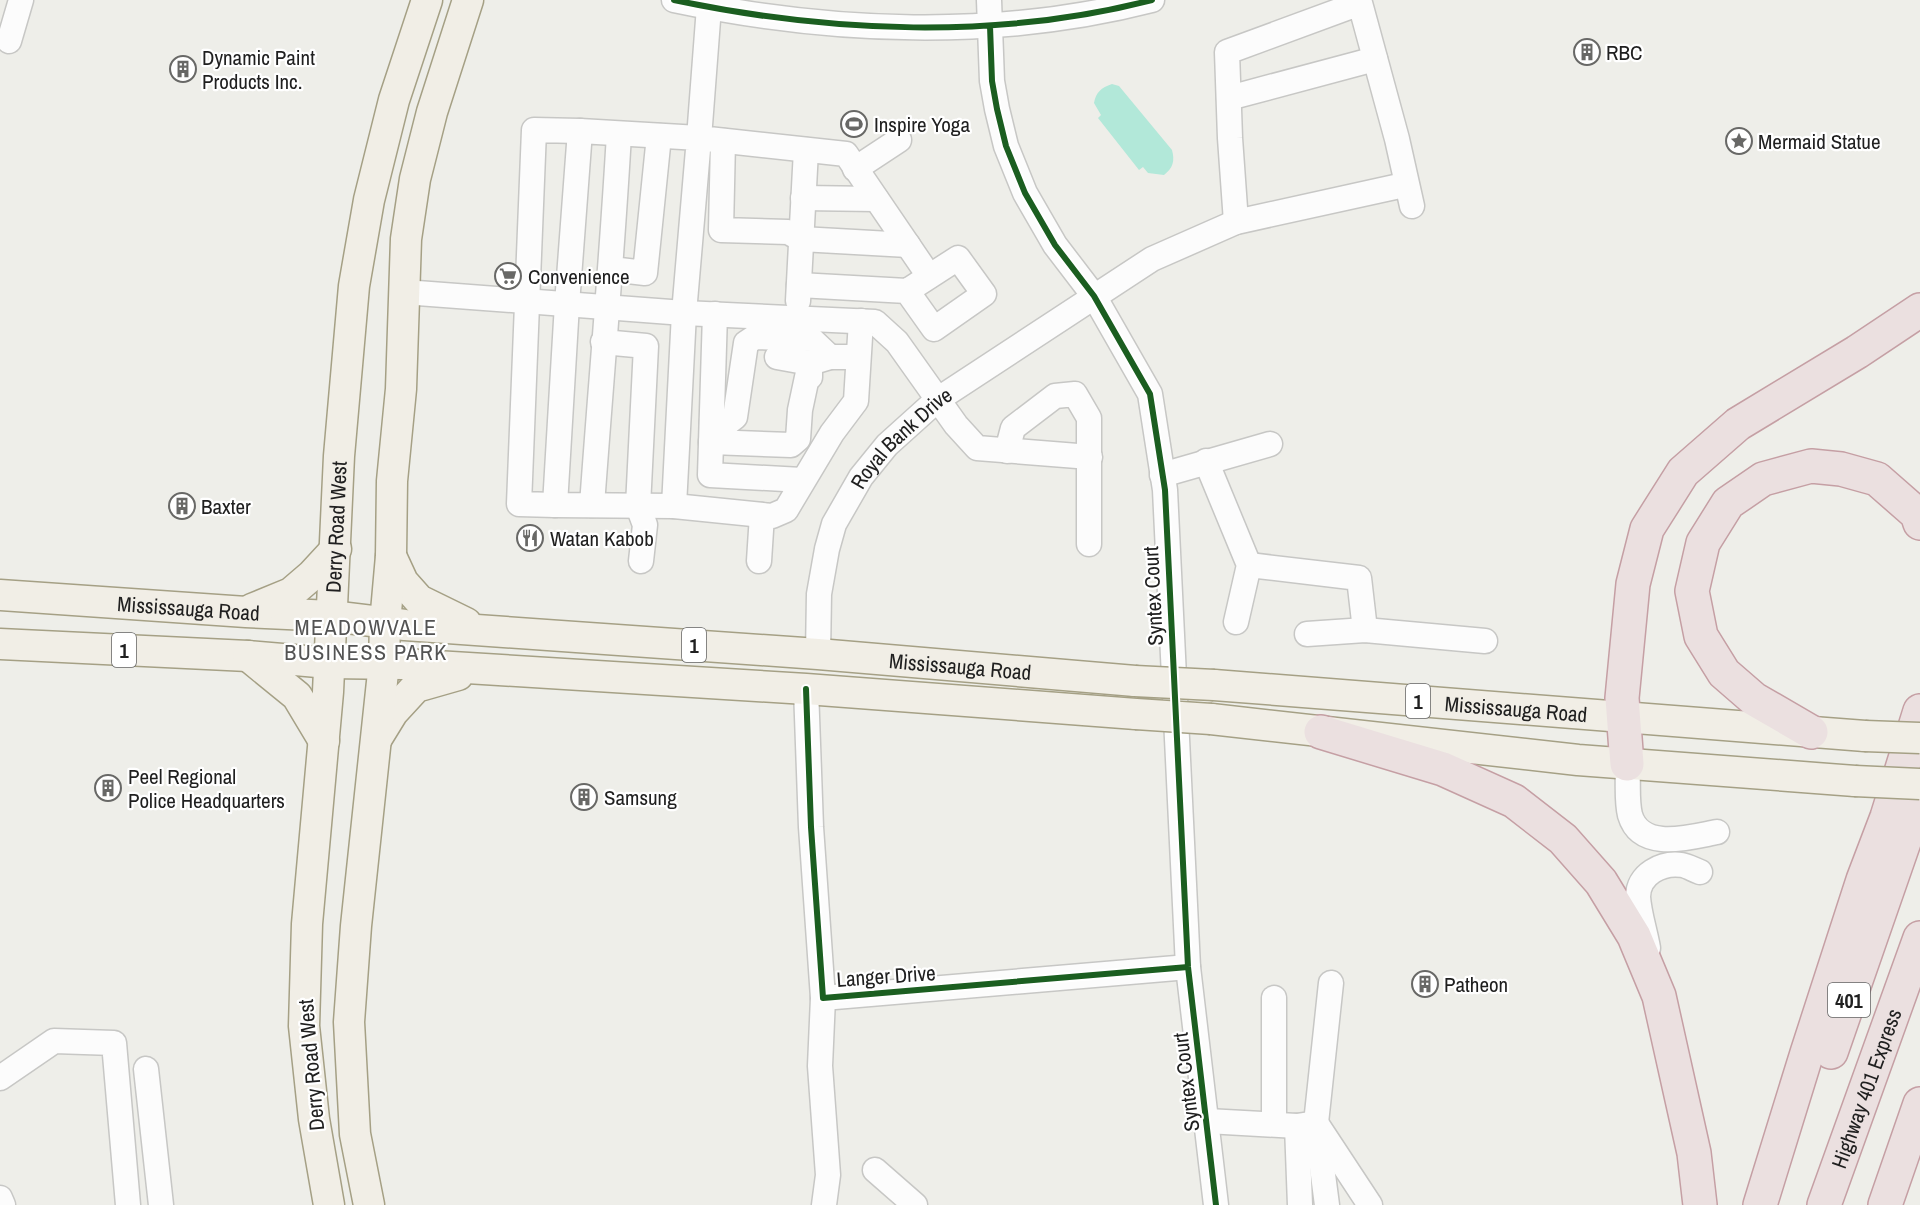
<svg xmlns="http://www.w3.org/2000/svg" width="1920" height="1205" font-family="'Archivo Narrow',sans-serif">
<style>
.pitch{fill:#b2e8d9}
.lines{fill:none;stroke-linecap:round;stroke-linejoin:round}
.minor-casing{stroke:#c7c7c5;stroke-width:27}
.major-casing{stroke:#a5a085;stroke-width:33}
.highway-casing{stroke:#c59fa4;stroke-width:36}
.minor{stroke:#fcfcfc;stroke-width:24}
.major{stroke:#f1eee6;stroke-width:30}
.highway{stroke:#ebe0e0;stroke-width:33}
.major-bridge-casing{stroke:#a5a085;stroke-width:33;stroke-linecap:butt}
.major-bridge{stroke:#f1eee6;stroke-width:30}
.cycleway-casing{stroke:#fff;stroke-width:10}
.cycleway{stroke:#1b5e20;stroke-width:6}
.labels{text-anchor:middle;dominant-baseline:central;stroke-width:4.5;stroke-linejoin:round;paint-order:stroke}
.shield{fill:#fff;stroke:#636363;stroke-width:1.5}
.shield-label{font-size:20px;font-weight:bold;fill:#202020}
.poi-label{font-size:21px;fill:#202020;stroke:#fff;text-anchor:start}
.street-label{font-size:21px;fill:#202020;stroke:#fff}
.neighbourhood-label{font-size:22px;letter-spacing:1.5px;fill:#535353;stroke:#fff}
</style>
<rect width="100%" height="100%" fill="#eeeee9"/>
<path class="pitch" d="M1112 84 1119 86 1172 150C1175 161 1173 168 1164 175L1148 173 1143 167 1139 170 1098 118 1101 115 1094 103C1096 92 1101 88 1112 84Z"/>
<g class="lines">
<defs>
<g id="minor">
<path d="M674 0C830 33 997 40 1152 0"/>
<path d="M989 0 992 81 997 109 1006 146 1025 193 1055 245 1094 296 1150 394 1165 490 1188 967 1216 1205"/>
<path d="M709 7 699 138 580 131 567 304 555 505 674 506 684 313 699 138 846 154 929 276"/>
<path d="M9 41 21 0"/>
<path d="M1229 98 1375 59"/>
<path d="M723 141 721 230 788 232 801 239 908 245"/>
<path d="M855 169 899 140"/>
<path d="M803 198 876 199"/>
<path d="M1236 222 1230 138 1227 52 1360 3 1397 139 1412 206"/>
<path d="M611 269 645 273 659 136"/>
<path d="M799 285 907 291 934 329 984 294 958 258 907 291"/>
<path d="M404 292 684 313 875 322 897 342 956 425 977 448 1090 457"/>
<path d="M798 301 806 150"/>
<path d="M715 314 710 475 802 480"/>
<path d="M603 342 646 346 638 506 645 525 641 561"/>
<path d="M777 357 810 363V377"/>
<path d="M712 422 726 424 735 417 746 343 755 337 811 339 830 357"/>
<path d="M711 442 791 445 798 439 800 410 810 363 830 357H858"/>
<path d="M1007 451 1013 428 1055 396 1075 394 1089 418V544"/>
<path d="M1206 461 1249 565 1236 622"/>
<path d="M1162 475 1270 444"/>
<path d="M555 505 519 504 534 130 580 131"/>
<path d="M592 505C601 381 612 258 619 134"/>
<path d="M674 506 772 516 786 510 832 433 856 401 861 321"/>
<path d="M759 561 762 515"/>
<path d="M1249 565 1359 578 1365 630"/>
<path d="M1307 634 1365 630 1485 641"/>
<path id="s1" d="M818 654 819 594 827 549 834 524 861 477 887 445 937 400 1152 259 1236 222 1395 187"/>
<path d="M806 689 811 827 823 998 1188 967"/>
<path d="M1627 764C1629 780 1626 799 1630 815 1641 852 1690 837 1717 832"/>
<path d="M1648 948C1645 931 1639 913 1638 897 1638 874 1662 862 1682 865 1688 866 1694 870 1700 872"/>
<path d="M823 998 820 1066 828 1175 824 1205"/>
<path d="M1274 998V1124"/>
<path d="M146 1069 161 1205"/>
<path d="M0 1078 54 1041 114 1043 128 1205"/>
<path d="M1207 1121 1297 1126 1316 1123 1331 983"/>
<path d="M1316 1123 1370 1205"/>
<path d="M1297 1126 1300 1205"/>
<path d="M1317 1129 1327 1205"/>
<path d="M875 1170 915 1205"/>
<path d="M0 1198 3 1205"/>
</g>
<g id="major">
<path d="M391 556 403 582 419 600 466 623"/>
<path id="s2" d="M0 595 246 612 331 616 405 625 818 654 1135 681"/>
<path d="M252 609 291 593 312 575 336 549"/>
<path d="M0 644 248 656 329 663 403 664 806 689 1136 714"/>
<path d="M248 656 297 696 324 741"/>
<path id="s3" d="M1214 685 1865 736"/>
<path d="M1211 719 1578 760 1855 781"/>
<path d="M377 738 393 712 416 687 458 675"/>
<path id="s4" d="M329 1205 314 1119 304 1026 307 924 328 692 339 456 354 286 369 200 394 100 427 0"/>
<path d="M369 1205 355 1134 349 1022 356 926 384 663 385 623 391 556 392 481 401 389 406 239 415 179 432 112 468 0"/>
</g>
<g id="highway">
<path d="M1321 732 1443 769 1514 801 1563 839 1601 882 1634 936 1659 996 1694 1153 1700 1205"/>
<path d="M1811 732 1754 699 1724 673 1701 636 1692 591 1703 543 1728 503 1763 479 1811 466 1841 469 1877 479 1917 514 1920 523"/>
<path d="M1627 764 1622 698 1633 584 1647 529 1683 472 1738 424 1857 352 1920 310"/>
<path d="M1831 1052 1920 796"/>
<path d="M1760 1205 1807 1053 1863 880 1887 817 1920 711"/>
<path id="s5" d="M1824 1205 1920 938"/>
<path d="M1885 1205 1920 1104"/>
</g>
</defs>
<use href="#minor" class="minor-casing"/>
<use href="#major" class="major-casing"/>
<use href="#highway" class="highway-casing"/>
<use href="#minor" class="minor"/>
<use href="#major" class="major"/>
<use href="#highway" class="highway"/>
<defs>
<path id="major-bridge" d="M1135 681 1214 685
M1136 714 1211 719
M1865 736 1920 738
M1855 781 1920 784"/>
</defs>
<use href="#major-bridge" class="major-bridge-casing"/>
<use href="#major-bridge" class="major-bridge"/>
<defs>
<path id="cycleway" d="M674 0C830 33 997 40 1152 0
M990 26 992 81 997 109 1006 146 1025 193 1055 245 1094 296 1150 394 1165 490 1188 967 1216 1205
M806 689 811 827 823 998 1188 967"/>
</defs>
<use href="#cycleway" class="cycleway-casing"/>
<use href="#cycleway" class="cycleway"/>
</g>
<defs>
<symbol id="building-ring" viewBox="-11 -11 22 22"><circle r="9.5" fill="#fff" stroke="#686866" stroke-width="1.5"/><path d="M-4-6H4V6H1V3H-1V6H-4ZM-2.5-4.3h1.7v1.8h-1.7ZM.8-4.3h1.7v1.8H.8ZM-2.5-1h1.7V.8h-1.7ZM.8-1h1.7V.8H.8Z" fill="#686866"/></symbol>
<symbol id="stadium-ring" viewBox="-11 -11 22 22"><circle r="9.5" fill="#fff" stroke="#686866" stroke-width="1.5"/><path d="M0-5a6.5 5 0 1 0 0 10a6.5 5 0 1 0 0-10ZM-3.5-1.8h7v3.6h-7Z" fill="#686866"/></symbol>
<symbol id="sight-ring" viewBox="-11 -11 22 22"><circle r="9.5" fill="#fff" stroke="#686866" stroke-width="1.5"/><path d="M0-6L1.8-2.2L6-1.7L2.9 1.2L3.7 5.4L0 3.3L-3.7 5.4L-2.9 1.2L-6-1.7L-1.8-2.2Z" fill="#686866"/></symbol>
<symbol id="supermarket-ring" viewBox="-11 -11 22 22"><circle r="9.5" fill="#fff" stroke="#686866" stroke-width="1.5"/><path d="M-6-5.5h2.5l.6 2H6L4.5 2H-2.5L-4.4-4H-6ZM-1.5 3.2a1.3 1.3 0 1 0 .1 0ZM3 3.2a1.3 1.3 0 1 0 .1 0Z" fill="#686866"/></symbol>
<symbol id="restaurant-ring" viewBox="-11 -11 22 22"><circle r="9.5" fill="#fff" stroke="#686866" stroke-width="1.5"/><path d="M-5-6h1v4h1v-4h1v4h1v-4h1v5L-1.5 .5V6h-2V.5L-5-1ZM5-6V6H3V1.5H1.5Q1.5-4 5-6Z" fill="#686866"/></symbol>
</defs>
<g fill-rule="evenodd">
<use href="#building-ring" x="1572" y="37" width="30" height="30"/>
<use href="#building-ring" x="168" y="54" width="30" height="30"/>
<use href="#stadium-ring" x="839" y="109" width="30" height="30"/>
<use href="#sight-ring" x="1724" y="126" width="30" height="30"/>
<use href="#supermarket-ring" x="493" y="261" width="30" height="30"/>
<use href="#building-ring" x="167" y="491" width="30" height="30"/>
<use href="#restaurant-ring" x="515" y="523" width="30" height="30"/>
<use href="#building-ring" x="93" y="773" width="30" height="30"/>
<use href="#building-ring" x="569" y="782" width="30" height="30"/>
<use href="#building-ring" x="1410" y="969" width="30" height="30"/>
</g>
<g class="labels">
<g class="shield">
<rect x="682" y="628" width="24" height="34" rx="4.5"/>
<rect x="112" y="633" width="24" height="34" rx="4.5"/>
<rect x="1406" y="684" width="24" height="34" rx="4.5"/>
<rect x="1828" y="983" width="42" height="34" rx="4.5"/>
</g>
<g class="shield-label">
<text x="694" y="645">1</text>
<text x="124" y="650">1</text>
<text x="1418" y="701">1</text>
<text x="1849" y="1000">401</text>
</g>
<g class="poi-label">
<text x="1606" y="52">RBC</text>
<text x="202" y="57">Dynamic Paint<tspan x="202" dy="24">Products Inc.</tspan></text>
<text x="874" y="124">Inspire Yoga</text>
<text x="1758" y="141">Mermaid Statue</text>
<text x="528" y="276">Convenience</text>
<text x="201" y="506">Baxter</text>
<text x="550" y="538">Watan Kabob</text>
<text x="128" y="776">Peel Regional<tspan x="128" dy="24">Police Headquarters</tspan></text>
<text x="604" y="797">Samsung</text>
<text x="1444" y="984">Patheon</text>
</g>
<g class="street-label">
<text stroke="none"><textPath href="#s1" startOffset="242">Royal Bank Drive</textPath></text>
<text stroke="none"><textPath href="#s4" startOffset="681">Derry Road West</textPath></text>
<text transform="translate(1153 596) rotate(-93)">Syntex Court</text>
<text stroke="none"><textPath href="#s2" startOffset="189">Mississauga Road</textPath></text>
<text stroke="none"><textPath href="#s2" startOffset="963">Mississauga Road</textPath></text>
<text stroke="none"><textPath href="#s3" startOffset="303">Mississauga Road</textPath></text>
<text transform="translate(886 976) rotate(-4)">Langer Drive</text>
<text transform="translate(311 1065) rotate(-95)">Derry Road West</text>
<text transform="translate(1186 1082) rotate(-97)">Syntex Court</text>
<text stroke="none"><textPath href="#s5" startOffset="124">Highway 401 Express</textPath></text>
</g>
<g class="neighbourhood-label">
<text x="366" y="627">MEADOWVALE<tspan x="366" dy="25">BUSINESS PARK</tspan></text>
</g>
</g>
</svg>
